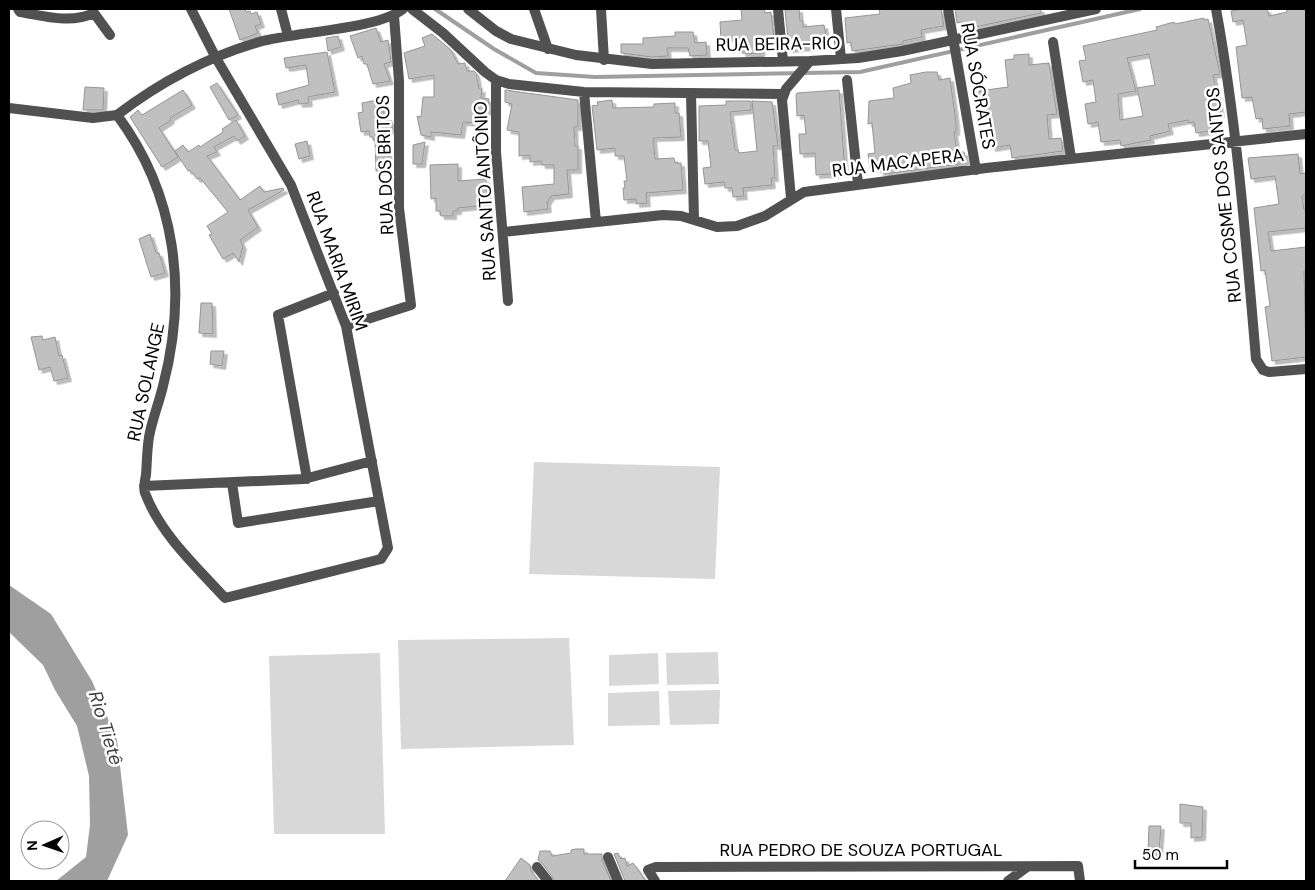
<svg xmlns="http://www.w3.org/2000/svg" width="1315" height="890" font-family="'DM Sans',sans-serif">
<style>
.green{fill:#d8d8d8}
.water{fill:#9f9f9f}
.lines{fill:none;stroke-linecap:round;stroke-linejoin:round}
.stream{stroke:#9f9f9f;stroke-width:4}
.building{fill:#c0c0c0;stroke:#959595;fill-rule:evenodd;filter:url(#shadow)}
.street{stroke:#515151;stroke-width:10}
.labels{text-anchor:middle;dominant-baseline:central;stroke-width:5;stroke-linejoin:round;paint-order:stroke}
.street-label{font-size:18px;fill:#000;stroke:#fff}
.water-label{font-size:19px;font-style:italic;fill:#404040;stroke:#fff}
</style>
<defs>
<filter id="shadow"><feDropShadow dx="3.5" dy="3.5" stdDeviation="0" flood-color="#0004"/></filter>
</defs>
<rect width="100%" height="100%" fill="#fff"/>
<path class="green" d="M534 462 720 467 715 579 529 574Z
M569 638 574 745 401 749 398 640Z
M718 652 719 684 667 685 666 653Z
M380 653 385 834H274L269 656Z
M658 653 659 684 609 686V655Z
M720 690 719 724 670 725 668 691Z
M659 691 660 725 608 726V693Z"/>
<path class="water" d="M9 585 51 614 92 681 117 740 128 835 107 881H56L86 857 90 825 89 776 77 726 55 690 43 665 9 632Z"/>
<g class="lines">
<path class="stream" d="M435 9 494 49 536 73 595 77 860 72 1140 9"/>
</g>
<path class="building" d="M229 9H245L246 12 250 11 251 14 257 12 261 24 255 26 258 33 240 40Z
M741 9H764L765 13 771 12 774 38 762 37 761 54 742 53 744 37 721 39 720 22 742 20Z
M799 9 800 21H803V27L824 25 828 45 789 49 785 10Z
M879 9H941L944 26 921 30 922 37 903 41V44L852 51 851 42 847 43 845 18 880 14Z
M955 9H1041V13L975 27 974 23 963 25 962 22 957 23Z
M1243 9H1267L1269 16 1287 12 1286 9H1306V112L1289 114 1290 126 1263 129 1262 118 1256 119 1252 97 1242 98 1236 47 1247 45 1243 20 1233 22 1231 11Z
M1204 18V20L1208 19 1220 74 1213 75 1221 114 1208 116 1211 131 1196 133 1194 122 1189 123 1188 120 1168 124 1170 131 1150 136 1151 140 1121 146 1120 140 1101 142 1098 122 1088 124 1085 104 1096 102 1093 80 1083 82 1079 61 1086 60 1083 46 1157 30 1156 27 1174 22 1175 24ZM1149 54 1155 85 1137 88 1143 116 1120 120 1118 94 1136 91 1127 58Z
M376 28 381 42 388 40 391 62 384 64 390 81 373 84 367 64H364L362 56 358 58 350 36Z
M675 32H693L695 43 706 42 707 55 690 56 688 48H667L668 56 652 57 621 53V44H643V38L675 36Z
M432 34 451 50 458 64 465 63 467 71H474L476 73 479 89H482L481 98 489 99 488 112 479 111 477 123 463 122 461 135 431 132V137L421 135 417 116 421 117 423 97H434V75L409 79 404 53 425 46 422 38Z
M338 36 341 47 328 51 326 38Z
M327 52 335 92 308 97 309 103 299 104 298 100 279 105 276 94 309 85 306 65 286 68 284 58Z
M1029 54V65L1049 63 1057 114 1047 115 1049 139 1061 138 1063 151 1012 158 1010 145 992 148 985 106 975 107 974 97H979V91L1008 87 1005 60 1014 59V55Z
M926 72H937L939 80 950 78 956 123V132H954L957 152H964L966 163 885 174 884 172H880L879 167 870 169 868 154 875 153 872 123 868 124 869 101 894 98 893 88 911 83 910 75Z
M217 83 238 115 229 120 210 87Z
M85 87 104 88 103 110H83Z
M183 90 192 105 170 118 171 120 159 128 178 157 162 167 130 117 138 110 142 115Z
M505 90 578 100V127H574L575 146H578V170H567L569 194 551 196 547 202 548 209 524 212 522 187 554 184V165H542L541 161 530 162V155L519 156V132L507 130 512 104 505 102Z
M839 90 845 173 816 175 815 153 800 154 799 134H806L804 115 797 116 796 95 797 93Z
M382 99 385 121H392V130H384L385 149H388V164H385V171H376L375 140H373V137H370L369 131 361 132 358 113 363 112 362 103Z
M612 100 613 108 654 107V104L675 103V113H679L681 137 653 138 655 159 674 158 675 163H681L683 190 646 193 647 203 636 204V199L624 200 623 188H625L624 181H627L624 156H615V148L597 150 592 106 598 105 597 102Z
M726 101H751V110L730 112 735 150H738L739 153 757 151 752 101 772 102 778 146H773L775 178H771L772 185 743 188 744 196 733 197 732 188H725L724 182 705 184 703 168 711 167 708 141H699V106L726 105Z
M236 120 245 136 237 141 234 136 214 147 217 152 207 156 240 200 260 186 264 192 283 188 284 190 248 210 258 227 240 240 243 246 239 262 233 253 223 259 209 235 212 234 207 226 228 212 200 178 197 179 190 170 188 171 175 151 183 145 188 152 199 145 200 147 223 132 222 129Z
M307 141 310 156 299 159 295 144Z
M425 142 422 164H413V145Z
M1298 154 1300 174 1306 173V193L1302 196 1304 210H1306V228L1268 232 1271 251 1306 247V271H1304L1306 357 1272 361 1265 307 1270 306 1265 270 1261 271 1254 208 1279 204 1275 176 1251 179 1248 158Z
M458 164V181L486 179 488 205 458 208V211H453V216H441L440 211H436V198L431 199 430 165Z
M150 234 156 253H159L165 273 151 277 139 239Z
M201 303H212L213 334 199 333Z
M42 336 43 340 55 337 59 356 62 355 68 378 54 381 50 367 39 370 31 337Z
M211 351H224L222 366 210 364Z
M1180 804 1203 807 1202 837 1191 838V823H1180Z
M1149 826H1161L1159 852H1148Z
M576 849H584V854H602V860L611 881H555L542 863 538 860 540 851H550L552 856 571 853V850Z
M618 853 621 859 625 858 627 866 633 863 646 881H625L614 854Z
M521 858 530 865 531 871 539 881H505Z"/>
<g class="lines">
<path class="street" d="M18 9 20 12C44 16 71 24 94 13L110 35
M281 9 288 36
M412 9 443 33 485 72 496 80 509 84 584 92 782 94
M468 9 496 31 511 39 576 55 652 64 810 61 858 58 902 51 1096 9
M534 9 548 49
M601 9 604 60
M778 9 783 61
M836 9 841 59
M948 9 976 170
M1216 9C1237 124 1246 242 1256 359L1263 370 1269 372 1306 369
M1053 42 1071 158
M496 80V152L508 301
M847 80 858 184
M584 92 596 222
M691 94 694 219
M9 108 93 118 117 115C176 194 188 291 163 386 159 403 152 420 149 437 147 449 147 462 146 475 145 480 143 488 145 493 161 535 196 566 225 598L381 559 388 548 346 326 291 185 216 58 191 9
M117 115C159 83 207 57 259 42 293 32 379 29 403 9
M791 198 782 100 786 89 810 61
M503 232 663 215 681 216 717 227 737 226 765 216 804 192 986 168 1306 134
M346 326 411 305 399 208V81L394 16
M307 479 278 315 334 293
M232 483 238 523 379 501
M144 486 304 479 372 461
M608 857 618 881
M537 867 548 881
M655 881 648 870 656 867 1078 866 1080 881
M1008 881 1027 867"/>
</g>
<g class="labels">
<g class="street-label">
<text transform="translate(778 44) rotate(-1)">RUA BEIRA-RIO</text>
<text transform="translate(978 86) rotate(80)">RUA SÓCRATES</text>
<text transform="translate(898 163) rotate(-7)">RUA MACAPERA</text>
<text transform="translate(385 165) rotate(-92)">RUA DOS BRITOS</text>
<text transform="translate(485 191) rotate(-93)">RUA SANTO ANTÔNIO</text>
<text transform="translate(1224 195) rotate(-96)">RUA COSME DOS SANTOS</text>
<text transform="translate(337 261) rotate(70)">RUA MARIA MIRIM</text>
<text transform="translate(146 382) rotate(-78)">RUA SOLANGE</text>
<text x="861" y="850">RUA PEDRO DE SOUZA PORTUGAL</text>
</g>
<g class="water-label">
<text transform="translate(106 728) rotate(73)">Rio Tietê</text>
</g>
</g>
<rect width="1315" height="890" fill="none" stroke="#000000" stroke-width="20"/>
<g transform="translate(45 845) rotate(268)"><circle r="24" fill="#ffffff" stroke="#999999"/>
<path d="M0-4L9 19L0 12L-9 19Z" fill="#000000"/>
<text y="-8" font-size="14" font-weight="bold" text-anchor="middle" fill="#000000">N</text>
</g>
<path d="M1135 860v8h92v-8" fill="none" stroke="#000000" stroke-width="2.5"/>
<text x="1142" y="860" font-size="15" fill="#000000" stroke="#ffffff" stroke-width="4" paint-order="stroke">50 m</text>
</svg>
